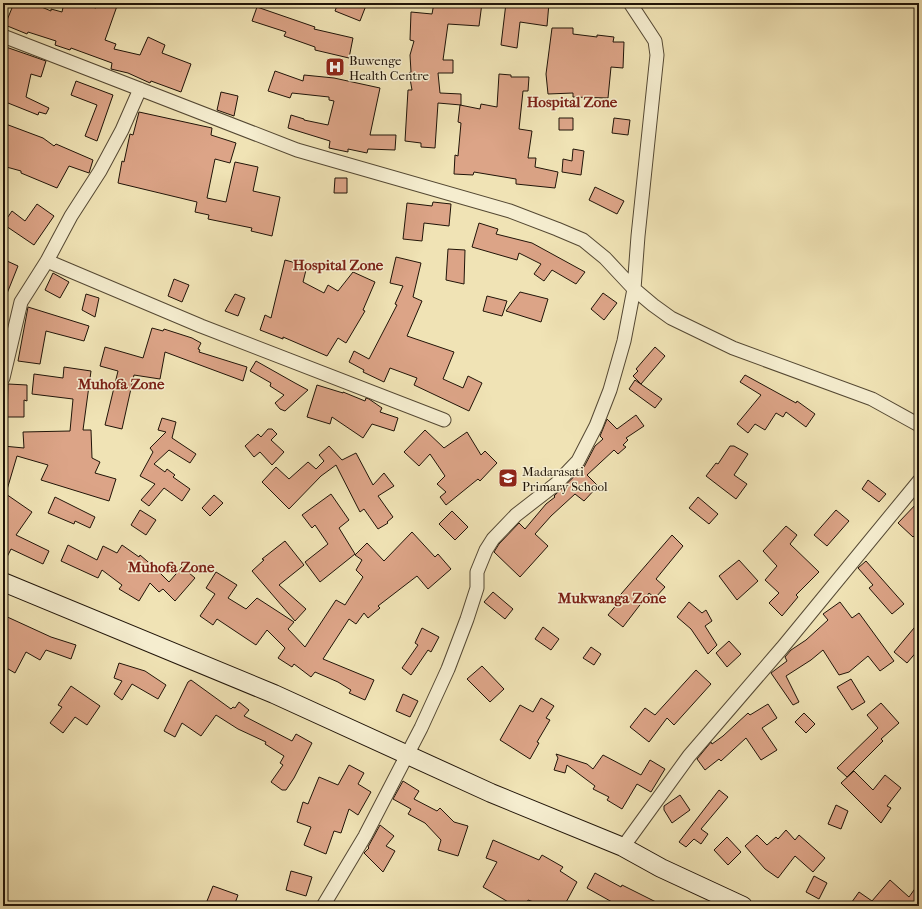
<svg xmlns="http://www.w3.org/2000/svg" width="922" height="909" font-family="'IM FELL French Canon',serif">
<style>
.building{fill:#dca487;stroke:#201408}
.lines{fill:none;stroke-linecap:round;stroke-linejoin:round}
.minor-casing{stroke:#544833;stroke-width:15}
.secondary-casing{stroke:#201408;stroke-width:20}
.minor{stroke:#f5edcf;stroke-width:13}
.secondary{stroke:#f5edcf;stroke-width:18}
.labels{text-anchor:middle;dominant-baseline:central;stroke-width:3;stroke-linejoin:round;paint-order:stroke}
.poi-label{font-size:13px;fill:#201408;stroke:#f5edcf;text-anchor:start}
.quarter-label{font-size:15px;font-weight:bold;fill:#7a1f14;stroke:#f5edcf}
</style>
<rect width="100%" height="100%" fill="#f0e3b5"/>
<filter id="stains"><feTurbulence type="fractalNoise" baseFrequency=".005" numOctaves="4"/><feColorMatrix values="0 0 0 0 .2 0 0 0 0 .09 0 0 0 0 .02 0 0 0 .5 -.17"/></filter>
<radialGradient id="worn" r=".72"><stop offset=".6" stop-color="#630" stop-opacity="0"/><stop offset="1" stop-color="#630" stop-opacity=".3"/></radialGradient>
<path class="building" d="M14 3H32L51 11V9L62 12 64 3H76L96 8V3L117 6 105 40 116 44 114 49 140 55 148 37 165 45 162 53 191 64 181 92 151 81 150 83 128 73 111 69 112 63 71 48 70 50 55 45 56 41 28 32 27 34 5 25Z
M338 3H367L360 21 335 11Z
M434 3H482L479 26 448 24 443 60H453V73H438L440 93 461 94V105L438 103 435 148 421 147V143L405 141 408 90H412L409 73 411 72 410 55 414 41 410 40 411 12 432 14Z
M506 3H524L536 6V3H549L547 26 520 22 517 48 501 45Z
M257 7 315 27 314 29 353 38 349 58 315 50V47L284 36 286 32 252 21Z
M552 28H573V34L597 37V35L614 37 613 42H624L623 68 611 67 608 98 573 97V93L548 94 546 74Z
M3 46 46 61 41 77 31 74 26 97 49 108 46 114 39 112 38 115 3 101Z
M275 71 303 81 304 75 334 78 380 88 370 135H396L395 150 368 149 367 153 348 149V152L329 148 330 141 288 128 291 115 304 119V120L328 125 334 101 329 100V97L292 93 290 98 268 91Z
M499 74 511 75V77H529L528 91H523L519 129 532 131 528 158H536L535 167 558 172 555 188 516 184V179L474 172 473 175 454 174 455 155 458 156 461 123 458 122 460 105 480 109 481 104 497 107Z
M76 81 113 95 97 141 85 136 97 105 71 95Z
M221 92 238 96 234 116 217 110Z
M139 112 212 128 211 135 236 143 230 163 215 159 207 198 226 202 235 162 258 167 253 191 280 197 272 236 251 231 252 228 208 219 209 215 195 212 197 202 118 183 122 161 124 162 130 134 133 135Z
M559 118H573V130H559Z
M614 118 630 120 628 135 612 133Z
M3 123 43 138 54 146 56 144 93 160 89 173 69 166 57 188 21 173V171L3 166Z
M573 149 584 151 581 175 562 172 563 159 572 161Z
M335 178H347V193H334Z
M595 187 624 201 617 214 589 200Z
M433 202 451 204 449 226 424 223 422 241 403 239 407 203 432 206Z
M37 204 54 216 34 245 3 224 12 211 25 221Z
M479 223 498 229 496 234 532 243 585 272 576 284 552 270 544 281 534 274 541 264 519 253 517 260 472 247Z
M448 249 465 250 464 284 446 280Z
M396 257 421 263 413 297 422 301 407 336 454 352 443 379 463 388 468 376 482 383 469 411 414 385 417 378 390 368 384 382 363 372 364 370 349 362 354 351 369 359 397 305 395 304 403 286 390 283Z
M285 260 307 266 303 282 324 293 328 285 338 291 353 272 375 282 363 310 365 311 346 343 338 338 327 356 283 337V339L260 330 265 315 271 318Z
M7 261 18 266 4 301 3 271Z
M53 273 69 282 60 298 45 290Z
M174 279 189 285 182 302 168 296Z
M520 292 548 299 541 322 506 311Z
M603 293 617 303 604 320 591 309Z
M86 294 99 298 95 317 82 310Z
M235 294 245 298 238 316 225 311Z
M487 296 507 301 502 316 483 311Z
M28 307 89 326 84 341 46 331 40 364 18 361Z
M152 328 163 331 164 329 192 338 201 343 198 349 200 350 199 352 247 367 243 381 165 352 160 379 134 375 122 429 105 425 118 371 100 366 105 347 143 358Z
M655 347 665 356 641 384 633 376 638 371 636 369Z
M256 361 295 383 308 390 285 411 280 409 275 403 284 395 270 386 271 383 250 371Z
M64 367 91 371 83 430H91L92 458 100 462 95 473 116 479 109 501 41 480 48 465 17 456 6 493 3 492 32 512 16 535 49 551 43 564 11 549 3 565V446L24 448 23 432 70 431 73 399 32 394 34 374 63 378Z
M745 375 796 403 797 401 815 414 806 427 786 412 783 417 776 413 765 430 755 424 748 433 737 424 761 395 740 382Z
M635 380 662 399 655 408 629 389Z
M8 384 27 385V401L24 400V417H7Z
M317 385 343 393V392L365 401 366 398 369 399 382 408 380 412 398 418 394 431 372 424 363 438 332 417 330 424 307 417Z
M636 415 644 426 626 438 628 440 623 445 626 447 618 454 614 450 587 475 598 486 584 501 575 494 551 516 535 534 548 546 520 577 494 552 499 544 519 523 525 529 546 504 555 497 554 496 584 467 595 446 603 439 600 436 607 419 617 429Z
M162 418 176 422 172 438 196 454 190 463 169 450 154 464 165 472 167 469 175 475 173 477 190 489 182 501 164 488 149 506 141 500 155 484 140 476 153 452 150 448 166 432 158 430Z
M268 429H272L277 434 271 440 284 452 272 465 260 452 254 457 245 446 258 434 261 437Z
M425 430 444 448 467 432 481 455 485 451 497 463 480 481 478 479 446 505 440 497 446 492 437 484 445 476 430 454 419 466 404 452Z
M329 446 342 460 356 453 373 485 384 473 394 486 378 496 393 517 387 522 388 523 378 529 364 509 360 512 336 465 321 476 289 509 262 482 276 467 289 479 308 462 316 469 324 461 319 455Z
M730 446H734L748 454 734 475 747 484 736 499 706 476 716 463 718 464Z
M868 480 886 494 879 502 862 489Z
M331 494 349 520 339 528 355 554 320 582 305 562 328 544 315 525 312 528 302 515Z
M214 495 223 503 210 516 202 508Z
M55 497 95 517 90 528 75 521 74 524 48 513Z
M698 497 718 514 709 524 689 508Z
M919 501V531L913 537 898 523Z
M140 510 156 520 146 535 131 525Z
M836 510 849 521 827 546 814 535Z
M452 511 468 527 455 540 439 524Z
M786 526 797 535 790 544 819 572 796 595 798 597 782 616 769 603 779 593 765 580 777 566 763 551Z
M412 532 435 557 438 554 451 569 428 589 417 576 378 606 380 608 368 618 364 613 356 624 349 619 323 659 374 680 365 700 349 693 351 690 338 682 315 672 311 677 294 664 292 667 278 658 285 648 267 630 256 645 217 619 213 625 200 616 215 594 206 588 216 572 237 585 228 598 246 609 257 598 294 622 288 629 305 647 336 600 345 605 363 577 356 570 362 560 355 555 367 543 384 561Z
M672 535 683 546 656 579 665 587 655 598 649 593 623 627 608 615 618 603 615 601Z
M285 541 304 565 279 585 306 609 295 621 252 571 264 560 262 559Z
M68 545 97 560 103 546 117 553 122 545 139 557 140 555 154 567 169 582 182 567 195 578 175 601 163 589 159 592 150 583 139 601 119 589 122 585 102 570 98 578 61 561Z
M739 560 758 581 737 600 719 576Z
M866 561 904 604 892 614 869 588 873 585 858 568Z
M493 592 513 609 505 619 484 602Z
M689 602 702 613 706 610 712 621 705 626 717 645 708 654 691 629 677 617Z
M840 602 852 618 859 613 894 661 880 671 868 656 849 672 839 675 823 650 811 660 786 676 799 702 793 705 771 673 787 661 785 657 791 650 806 640 828 620 823 614Z
M3 615 51 637 76 645 71 659 46 650 40 660 26 652 15 673 3 666Z
M919 622V649L907 663 894 652Z
M543 627 559 639 551 650 535 639Z
M422 628 439 637 431 652 428 650 411 675 402 668 418 645 415 643Z
M729 641 741 654 727 667 716 653Z
M591 647 601 654 594 665 583 658Z
M119 663 145 671 166 685 158 699 132 684 122 700 114 694 122 681 114 678Z
M482 666 504 689 490 702 467 679Z
M696 670 711 684 674 725 667 718 649 742 630 727 645 708 655 715Z
M851 679 865 702 852 710 837 687Z
M191 680 231 709 233 707 235 708 239 702 249 710 244 716 292 741 296 734 312 743 294 778 286 790H282L271 782 283 765 280 763 284 756 265 744 266 742 238 729 216 715 201 736 182 723 175 737 164 731 188 682Z
M71 686 100 706 87 725 75 717 63 733 50 723 62 707 58 705Z
M403 694 418 701 410 717 396 711Z
M541 698 554 706 546 718 550 720 537 742 539 743 530 759 500 740 520 705 533 712Z
M881 703 899 723 881 739 883 741 847 777 837 768 878 728 867 715Z
M768 704 777 718 762 728 777 750 761 760 746 738 721 761 719 759 705 770 697 759 711 742 712 744 723 736 748 713 750 715Z
M804 713 815 724 806 733 795 722Z
M556 754 587 764 593 769 603 755 641 775 650 760 665 769 651 792 637 784 622 809 607 800 609 797 593 789 595 786 567 765 565 773 554 770 558 758Z
M349 765 364 773 358 784 371 792 358 815 349 809 341 833 334 831 326 854 304 845 311 827 297 822 303 802 308 804 319 777 338 785Z
M854 771 873 790 885 775 901 788 887 806 891 808 881 823 841 783Z
M403 781 419 791 414 799 437 811 440 808 454 822 468 826 458 856 438 850 441 840 425 823 408 814 411 809 393 799Z
M719 790 728 797 701 829 708 834 701 844 694 839 686 847 679 842Z
M680 795 690 810 672 823 664 810V806Z
M836 805 848 811 841 829 828 824Z
M380 825 394 836 386 846 395 851 383 872 364 853 369 848 368 847Z
M786 830 795 840 799 835 825 858 813 872 795 856 778 878 765 869 745 846 757 835 767 845 776 837 778 839Z
M727 837 741 852 728 865 714 850Z
M493 840 539 860 542 855 563 867 560 871 577 882 564 906H545L528 900 526 906H515L483 887 497 862 486 858Z
M291 871 312 877 306 896 286 890Z
M595 873 621 887 622 885 664 906H610L612 902 587 888Z
M814 876 827 883 819 899 806 892Z
M890 880 909 897 919 883V906H849L859 892 872 901Z
M213 886 238 895 234 906H205Z"/>
<g class="lines">
<defs>
<path id="minor" d="M3 36 297 150 510 211 557 229 583 240 605 258 634 289 653 305 671 318 733 348 872 399 919 425
M47 261 201 326 444 420
M3 378 21 302 47 261 71 216 100 171 122 130 140 89
M623 847 689 756 782 648 919 481
M323 906 365 836 421 728 448 669 467 619 477 588V572L486 550 493 539 516 515 556 484 578 461 596 426 610 390 624 341 634 289 638 236 657 55 655 41 630 3"/>
<path id="secondary" d="M3 582 274 694 491 793 623 847 661 868 743 906"/>
</defs>
<use href="#minor" class="minor-casing"/>
<use href="#secondary" class="secondary-casing"/>
<use href="#minor" class="minor"/>
<use href="#secondary" class="secondary"/>
</g>
<defs>
<symbol id="hospital-square" viewBox="-11 -11 22 22"><rect x="-9" y="-9" width="18" height="18" rx="4" fill="#8f2418" stroke="#f5edcf"/><path d="M-5-5h3v3.5h4V-5h3V5h-3V1.5h-4V5h-3Z" fill="#fff"/></symbol>
<symbol id="school-square" viewBox="-11 -11 22 22"><rect x="-9" y="-9" width="18" height="18" rx="4" fill="#8f2418" stroke="#f5edcf"/><path d="M0-5L7-2L0 1L-7-2ZM-4 1L0 2.5L4 1V4Q0 6-4 4Z" fill="#fff"/></symbol>
</defs>
<g fill-rule="evenodd">
<use href="#hospital-square" x="324" y="56" width="22" height="22"/>
<use href="#school-square" x="497" y="467" width="22" height="22"/>
</g>
<g class="labels">
<g class="poi-label">
<text x="349" y="60">Buwenge<tspan x="349" dy="15">Health Centre</tspan></text>
<text x="522" y="471">Madarasati<tspan x="522" dy="15">Primary School</tspan></text>
</g>
<g class="quarter-label">
<text x="572" y="102">Hospital Zone</text>
<text x="338" y="265">Hospital Zone</text>
<text x="121" y="384">Muhofa Zone</text>
<text x="171" y="567">Muhofa Zone</text>
<text x="612" y="598">Mukwanga Zone</text>
</g>
</g>
<rect width="922" height="909" fill="none" stroke="#f0e3b5" stroke-width="16"/>
<rect x="4" y="4" width="914" height="901" fill="none" stroke="#201408" stroke-width="2"/>
<rect x="8" y="8" width="906" height="893" fill="none" stroke="#201408"/>
<rect width="100%" height="100%" filter="url(#stains)"/>
<rect width="100%" height="100%" fill="url(#worn)"/>
</svg>
